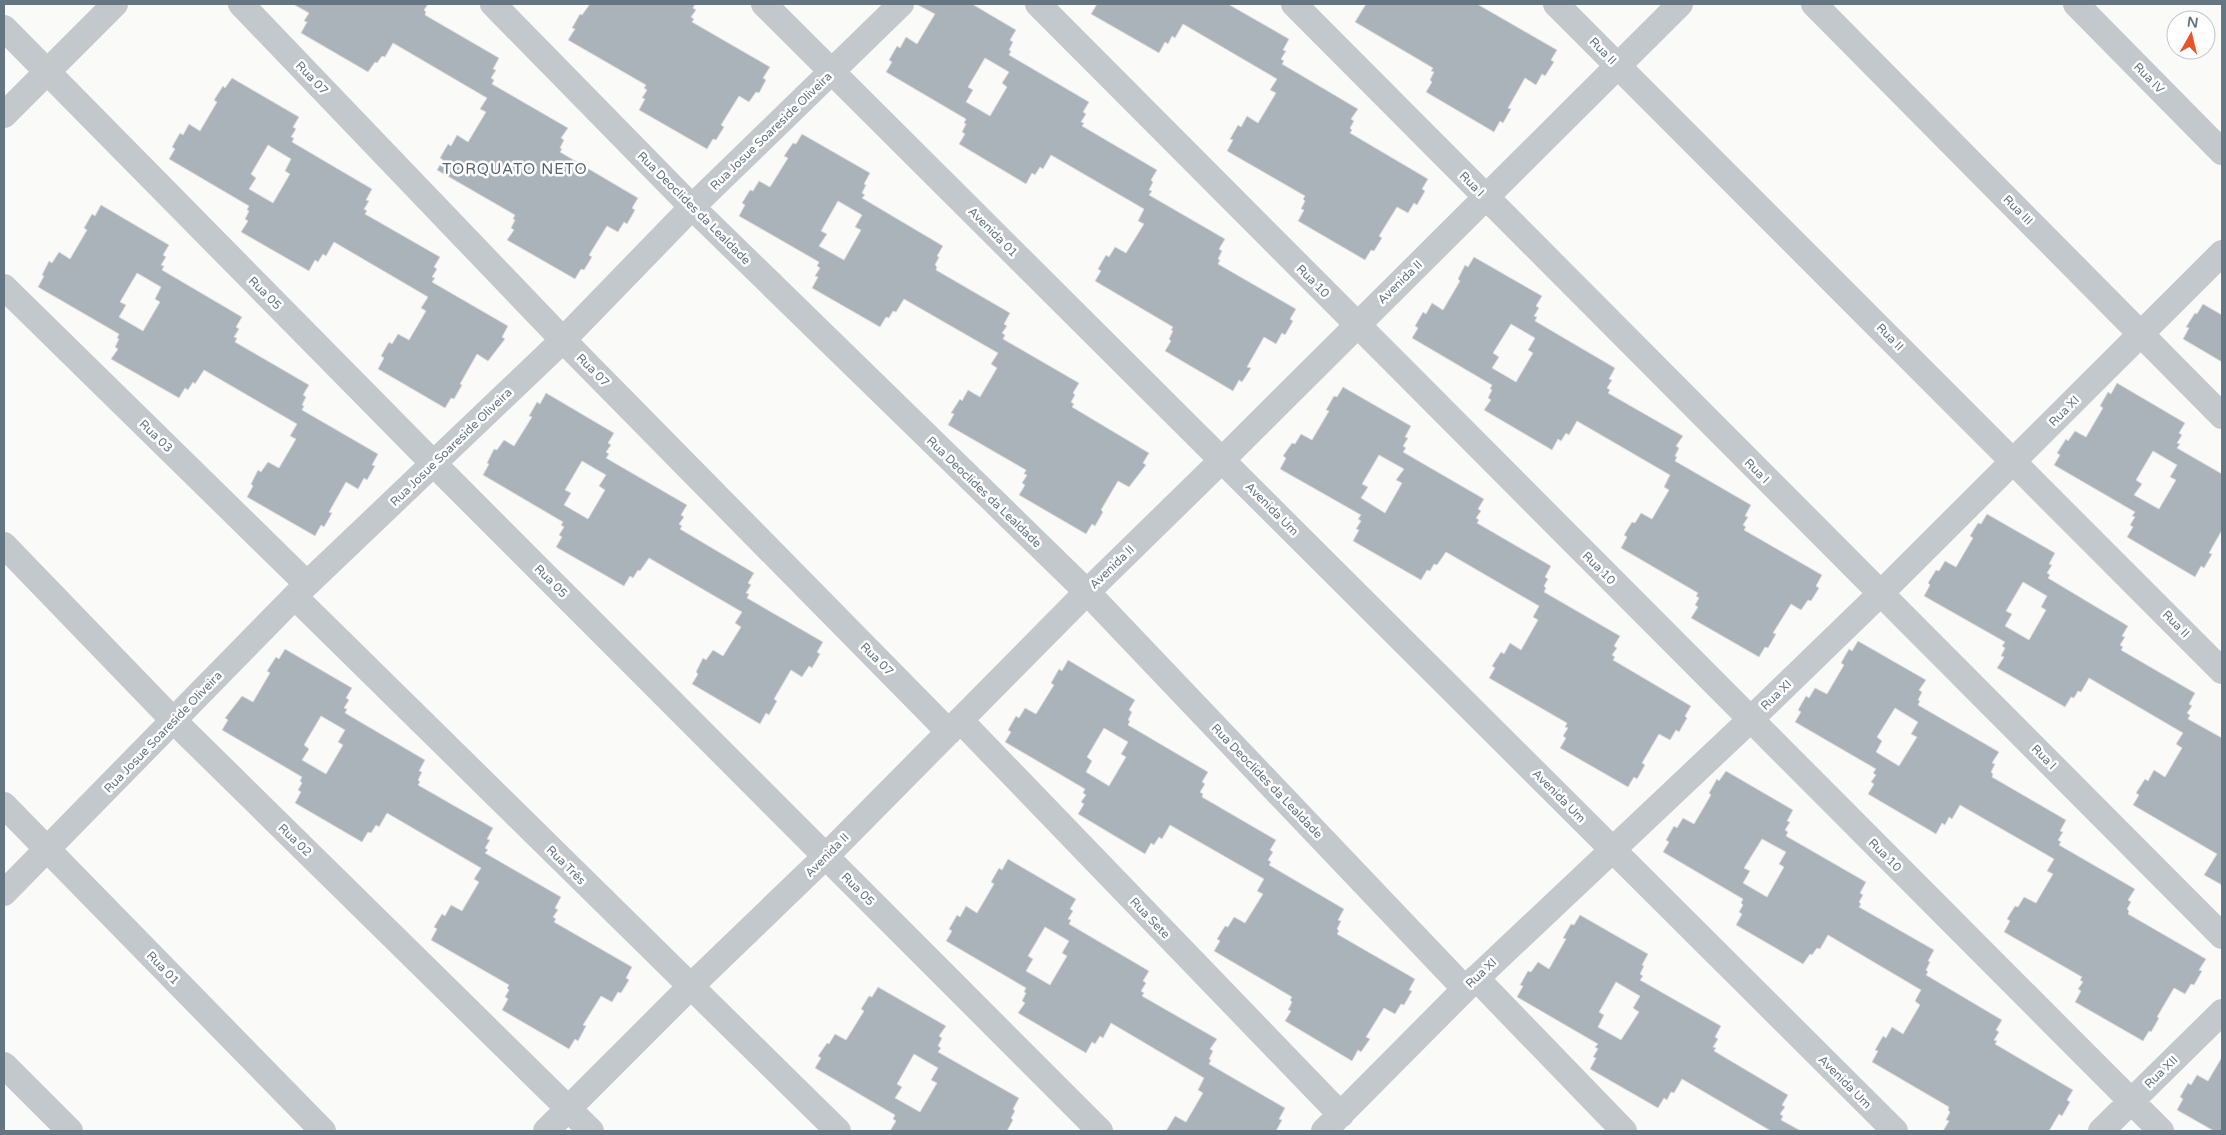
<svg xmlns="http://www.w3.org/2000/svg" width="2226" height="1135" font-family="'Varela Round',sans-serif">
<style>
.building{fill:#aab3b9;stroke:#dcdcda;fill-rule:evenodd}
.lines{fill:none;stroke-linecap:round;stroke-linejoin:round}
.minor{stroke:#c3c8cc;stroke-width:26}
.labels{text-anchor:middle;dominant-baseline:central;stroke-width:5;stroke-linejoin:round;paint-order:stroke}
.street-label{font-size:12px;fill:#657683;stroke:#fff}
.quarter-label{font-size:15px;letter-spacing:1px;fill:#57646e;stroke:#fff}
</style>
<rect width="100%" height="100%" fill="#fafaf8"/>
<path class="building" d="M293 4H428L424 10 426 12 425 15 499 58 493 69 496 70 491 78 494 80 492 84 568 128 561 138 564 140 560 148 562 149 560 152 638 198 632 208 635 210 627 224 624 222 618 232 607 226 589 255 592 257 584 270 581 269 575 279 507 240 514 230 511 228 515 220 513 219 515 215 437 170 443 160 440 158 448 144 451 146 457 135 468 142 486 112 480 109 487 98 393 43 385 57 382 56 377 63 375 62 368 72 301 33 307 22 304 21 309 13Z
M590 4H695L693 8 696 10 691 17 694 19 692 22 770 67 763 78 766 80 759 93 756 92 749 102 739 96 721 125 724 127 716 140 713 139 707 149 639 110 645 99 642 98 647 90 644 88 646 85 568 40 575 29 572 28 580 14 582 15Z
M916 4H972L1016 30 1010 40 1013 42 1009 50 1011 51 1009 55 1089 102 1083 112 1086 114 1081 122 1084 123 1082 126 1157 170 1151 180 1153 182 1149 190 1152 191 1149 195 1225 239 1219 249 1222 251 1218 259 1220 260 1218 264 1296 309 1290 319 1293 321 1285 335 1282 333 1276 344 1264 337 1247 367 1251 368 1242 382 1239 380 1233 391 1165 351 1171 341 1169 339 1173 331 1171 330 1173 327 1095 281 1101 271 1098 269 1106 255 1109 257 1115 247 1126 253 1144 224 1138 221 1144 209 1051 155 1043 169 1040 167 1035 175 1032 173 1026 184 959 144 965 134 962 132 966 124 964 123 966 119 886 72 892 62 889 60 897 46 900 48 906 37 917 44 935 14ZM985 58 1009 72 1002 83 1007 87 990 116 966 102 973 90 968 87Z
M1097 4H1228L1289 39 1283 50 1286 51 1281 59 1284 61 1282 64 1358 109 1351 119 1354 121 1350 128 1352 130 1350 133 1428 179 1422 189 1425 191 1417 205 1414 203 1408 213 1397 207 1379 236 1382 238 1374 251 1371 250 1365 260 1298 221 1304 210 1301 209 1305 201 1303 199 1305 196 1227 151 1233 140 1230 139 1238 125 1241 127 1247 116 1258 123 1276 93 1270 90 1277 79 1183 24 1175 38 1172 36 1168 44 1165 42 1159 53 1091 14Z
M1366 4H1477L1557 50 1551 60 1554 62 1545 76 1542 74 1536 85 1525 78 1508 108 1511 109 1503 123 1500 121 1494 132 1426 92 1432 82 1430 80 1434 72 1431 71 1433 68 1355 22Z
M232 78 299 117 293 127 296 129 291 137 294 138 292 142 372 189 366 200 369 201 364 209 367 211 365 214 440 257 434 267 437 269 432 277 435 278 432 282 508 326 502 337 505 339 488 361 477 354 460 384 462 385 454 399 451 398 445 408 378 369 384 358 381 356 389 342 392 344 398 334 409 340 426 311 421 308 428 297 334 242 326 256 323 254 318 262 315 260 309 271 241 232 248 221 245 219 249 211 247 210 249 206 169 159 175 149 172 147 180 133 183 135 189 124 200 131 217 102 214 100 223 86 225 88ZM268 145 291 159 285 171 290 174 273 203 249 189 256 178 251 174Z
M802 134 870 173 864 184 866 185 862 193 865 195 862 198 943 246 937 256 939 257 935 265 937 267 936 270 1010 313 1004 324 1007 326 1002 333 1005 335 1003 339 1079 383 1073 393 1075 395 1071 402 1074 404 1072 407 1149 453 1143 463 1146 465 1129 487 1118 481 1101 510 1103 512 1095 526 1092 524 1086 534 1019 495 1025 485 1022 483 1027 475 1024 474 1026 470 948 425 954 414 951 413 960 399 962 401 968 390 980 397 997 368 991 364 998 353 904 299 896 312 893 311 889 318 886 317 880 327 812 288 818 277 815 276 820 268 817 266 819 262 739 216 745 205 742 203 750 190 753 191 759 181 770 187 788 158 784 156 793 143 796 144ZM838 201 862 215 855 227 861 230 844 260 819 246 827 234 821 231Z
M101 205 169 245 163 255 166 257 161 265 164 266 162 270 242 317 236 327 239 329 234 337 237 338 235 342 309 385 303 395 306 397 302 405 304 406 302 410 378 454 372 465 375 466 367 480 364 478 358 489 346 482 329 512 332 513 324 527 321 525 315 536 247 497 253 486 251 484 258 470 261 472 268 462 279 468 296 439 290 436 297 424 204 370 195 384 193 382 188 390 185 388 179 398 111 359 118 349 115 347 119 339 117 338 119 334 38 287 44 276 42 275 49 261 52 263 59 252 70 259 87 230 84 228 92 214 95 216ZM137 273 161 287 155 299 160 302 143 331 119 317 126 305 120 302Z
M1474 257 1542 296 1536 306 1539 308 1534 316 1537 317 1535 321 1615 368 1609 379 1612 380 1607 388 1610 390 1608 393 1683 436 1676 446 1679 448 1675 456 1677 457 1675 461 1751 505 1745 516 1748 517 1743 525 1746 527 1744 530 1822 575 1816 586 1819 588 1811 601 1808 600 1801 610 1791 604 1773 633 1776 634 1768 648 1765 647 1759 657 1691 618 1698 607 1695 605 1699 598 1696 596 1698 593 1621 548 1627 537 1624 535 1632 522 1635 523 1641 513 1652 519 1669 490 1664 487 1670 475 1577 421 1569 435 1566 433 1561 441 1558 439 1552 450 1484 410 1491 400 1488 398 1492 390 1490 389 1492 385 1412 338 1418 328 1415 326 1423 312 1426 314 1432 303 1443 310 1460 281 1458 279 1465 265 1468 267ZM1511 324 1535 338 1528 350 1533 353 1516 382 1492 368 1499 357 1493 353Z
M2203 304 2222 315V362L2183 339 2189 328 2186 327 2195 313 2197 314Z
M2117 383 2185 423 2179 433 2182 435 2177 443 2180 444 2177 448 2222 474V530L2209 553 2212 554 2204 568 2201 566 2195 577 2127 537 2133 527 2130 525 2135 517 2132 516 2135 512 2054 465 2060 455 2057 453 2066 439 2068 441 2075 431 2086 437 2103 408 2100 406 2108 392 2111 394ZM2153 451 2177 465 2170 477 2176 480 2159 509 2134 495 2142 484 2136 480Z
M1343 387 1411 426 1405 437 1408 438 1403 446 1406 448 1403 452 1484 499 1478 509 1481 511 1476 518 1479 520 1477 523 1551 566 1545 577 1548 579 1544 586 1546 588 1544 592 1620 636 1614 646 1617 648 1612 655 1615 657 1613 660 1691 706 1685 716 1687 718 1679 732 1676 730 1670 740 1659 734 1642 763 1645 765 1637 779 1634 777 1628 787 1560 748 1566 738 1563 736 1568 728 1565 727 1567 723 1489 678 1495 668 1492 666 1501 652 1504 654 1510 643 1521 650 1538 620 1533 617 1539 606 1446 552 1437 565 1434 564 1430 571 1427 570 1421 580 1353 541 1359 530 1356 529 1361 521 1358 519 1361 515 1280 469 1286 458 1283 456 1292 443 1295 444 1301 434 1312 440 1329 411 1326 410 1334 396 1337 397ZM1379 455 1404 469 1396 480 1402 483 1385 513 1361 498 1368 487 1362 484Z
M546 393 614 433 608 443 611 445 606 452 609 454 606 458 687 505 681 515 684 517 679 524 682 526 680 529 754 573 748 583 751 585 746 593 749 594 747 598 823 642 817 652 820 654 812 668 809 666 802 677 791 670 774 699 777 701 769 715 766 713 760 724 692 684 698 674 696 672 703 658 706 660 713 650 723 656 741 627 735 623 742 612 649 558 640 571 638 570 633 578 630 576 624 586 556 547 562 537 559 535 564 527 561 525 563 522 483 475 489 464 487 463 494 449 497 450 504 440 514 446 532 417 529 416 537 402 540 404ZM582 461 606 475 599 486 605 490 588 519 564 505 571 493 565 490Z
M1987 514 2055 553 2049 564 2052 565 2047 573 2050 575 2048 578 2128 626 2122 636 2125 637 2120 645 2123 647 2121 650 2195 693 2189 704 2192 706 2187 713 2190 715 2188 719 2222 738V885L2204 875 2217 854 2133 805 2139 795 2136 793 2145 779 2148 781 2154 770 2165 777 2182 748 2176 744 2183 733 2089 678 2081 692 2078 691 2074 698 2071 697 2065 707 1997 668 2004 657 2001 656 2005 648 2002 646 2005 642 1924 596 1930 585 1928 583 1936 570 1939 571 1945 561 1956 567 1973 538 1970 536 1978 523 1981 524ZM2023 582 2047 596 2041 607 2046 610 2029 640 2005 626 2012 614 2006 611Z
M1858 641 1926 680 1919 690 1922 692 1918 700 1920 701 1918 705 1999 752 1992 763 1995 764 1991 772 1993 774 1992 777 2066 820 2060 831 2063 832 2058 840 2061 842 2059 845 2135 889 2128 900 2131 902 2127 909 2129 911 2128 914 2206 959 2199 970 2202 971 2194 985 2191 984 2185 994 2174 988 2157 1017 2159 1018 2151 1032 2149 1031 2143 1041 2075 1002 2081 991 2078 989 2083 982 2080 980 2082 977 2004 932 2010 921 2007 919 2015 906 2018 907 2024 897 2036 903 2053 874 2047 871 2054 859 1960 805 1952 819 1949 817 1945 825 1942 823 1936 834 1868 794 1874 784 1871 782 1876 775 1873 773 1876 769 1795 722 1801 712 1798 710 1806 696 1809 698 1815 688 1827 694 1844 665 1841 663 1849 649 1852 651ZM1895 708 1918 722 1911 734 1917 737 1899 766 1876 752 1882 741 1877 737Z
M285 649 352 688 346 698 349 700 344 708 347 709 345 713 425 760 419 771 422 772 418 780 420 782 418 785 493 828 487 839 490 840 485 848 488 850 485 853 561 897 555 908 558 910 553 917 556 919 554 922 632 967 626 978 629 980 621 993 618 992 612 1002 601 996 583 1025 586 1026 578 1041 575 1039 569 1049 502 1010 508 999 505 997 509 990 507 988 509 985 431 940 437 929 434 927 442 914 445 916 451 905 462 911 479 882 474 879 481 868 387 813 379 827 376 825 371 833 368 832 362 842 295 803 301 792 298 790 302 783 300 781 302 777 222 730 228 720 225 718 242 696 253 702 270 673 267 671 276 657 279 659ZM321 716 345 730 338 742 343 745 326 774 302 760 309 749 304 745Z
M1068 660 1135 700 1129 710 1132 712 1128 720 1130 721 1128 725 1208 772 1202 782 1205 784 1200 792 1203 794 1202 797 1276 840 1270 850 1273 852 1268 860 1271 862 1269 865 1344 909 1338 920 1341 921 1337 929 1339 931 1337 934 1415 979 1409 990 1412 991 1404 1005 1401 1004 1395 1014 1384 1008 1366 1037 1370 1039 1361 1052 1358 1050 1352 1061 1285 1021 1291 1011 1288 1010 1292 1002 1290 1000 1292 997 1214 951 1220 941 1217 939 1225 926 1228 927 1234 917 1245 923 1263 894 1257 891 1264 879 1170 825 1162 839 1159 837 1154 845 1151 843 1145 854 1078 814 1084 804 1081 802 1086 795 1083 793 1085 789 1005 742 1011 732 1008 730 1016 716 1019 718 1025 708 1036 714 1054 685 1051 683 1059 669 1062 671ZM1104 728 1128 742 1121 754 1126 757 1109 786 1086 772 1092 761 1087 757Z
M1726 771 1793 810 1787 821 1790 822 1785 830 1788 832 1786 836 1866 882 1860 893 1863 895 1859 902 1861 904 1859 907 1934 950 1928 961 1930 962 1926 970 1928 972 1926 975 2002 1020 1996 1030 1999 1032 1994 1040 1997 1041 1995 1044 2073 1090 2067 1100 2070 1102 2062 1116 2059 1114 2049 1131H1943L1949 1121 1946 1120 1950 1112 1948 1110 1949 1107 1872 1062 1878 1051 1875 1050 1883 1036 1886 1038 1892 1027 1903 1034 1920 1005 1915 1001 1921 990 1828 935 1820 949 1817 948 1812 955 1810 954 1803 964 1736 925 1742 914 1739 912 1743 905 1741 903 1743 899 1663 852 1669 842 1666 840 1674 826 1677 828 1683 818 1694 824 1711 795 1709 793 1717 779 1719 781ZM1762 839 1786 852 1779 864 1784 867 1767 897 1743 883 1750 871 1744 868Z
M1008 859 1076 899 1070 909 1073 911 1068 919 1071 920 1069 924 1149 971 1143 981 1146 983 1141 991 1144 993 1142 996 1217 1039 1210 1049 1213 1051 1209 1059 1211 1060 1209 1064 1285 1108 1279 1119 1282 1120 1276 1131H1166L1175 1116 1186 1122 1203 1093 1198 1090 1204 1078 1111 1023 1103 1038 1100 1036 1095 1044 1092 1042 1086 1053 1018 1013 1025 1003 1022 1001 1026 993 1024 992 1026 988 946 941 952 931 949 929 957 915 960 917 966 906 977 913 994 884 991 882 999 868 1002 870ZM1045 927 1069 941 1062 953 1067 956 1050 985 1026 971 1033 959 1028 956Z
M1580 915 1648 954 1642 965 1644 966 1640 974 1643 976 1640 980 1721 1026 1715 1037 1718 1039 1713 1047 1716 1048 1714 1051 1788 1095 1782 1105 1785 1107 1780 1114 1783 1116 1781 1120 1801 1131H1771L1682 1079 1674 1093 1671 1092 1667 1100 1664 1098 1658 1108 1590 1069 1596 1058 1593 1057 1598 1049 1595 1047 1598 1044 1517 997 1523 986 1520 985 1528 971 1531 972 1538 962 1549 969 1566 939 1563 938 1571 924 1574 925ZM1616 982 1640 996 1633 1008 1639 1012 1621 1040 1598 1027 1604 1015 1599 1012Z
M878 987 946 1026 939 1036 942 1038 938 1046 941 1048 938 1052 1019 1098 1013 1109 1015 1111 1011 1118 1013 1120 1007 1131H890L896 1121 893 1119 895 1115 815 1068 821 1058 818 1056 827 1043 829 1044 835 1034 846 1040 864 1011 861 1009 869 996 872 997ZM914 1054 938 1068 931 1080 937 1083 920 1112 895 1098 902 1087 897 1084Z
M2222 1057V1131H2214L2177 1110 2183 1099 2180 1097 2188 1083 2191 1085 2197 1075 2208 1081Z"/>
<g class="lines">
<path class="minor" d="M241 4 563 340 949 732
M493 4 692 207 1087 592 1465 989
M764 4 1895 1131
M1038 4 2161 1131
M1294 4 2222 936
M1556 4 2222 671
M1814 4 2222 416
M2076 4 2222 152
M4 28 433 463 1100 1131
M4 115 115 4
M4 287 307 584
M4 545 174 721 591 1131
M295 597 838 1131
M960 720 1341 1115
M4 805 323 1131
M4 893 307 584 563 340 692 207 901 4
M1476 978 1624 1131
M4 1065 70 1131
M546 1131 690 987 826 856 1087 592 1222 460 1680 4
M1324 1131 1465 989 1750 720 1880 594 2222 253
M2101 1131 2222 1012"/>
</g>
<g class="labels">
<g class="street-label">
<text transform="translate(1603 51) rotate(45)">Rua II</text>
<text transform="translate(312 78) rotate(46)">Rua 07</text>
<text transform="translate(2149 78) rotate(45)">Rua IV</text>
<text transform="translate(771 131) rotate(-44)">Rua Josue Soareside Oliveira</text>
<text transform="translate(1472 184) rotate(45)">Rua I</text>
<text transform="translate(694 208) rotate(45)">Rua Deoclides da Lealdade</text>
<text transform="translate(2018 210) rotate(45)">Rua III</text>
<text transform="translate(993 232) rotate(45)">Avenida 01</text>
<text transform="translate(1313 281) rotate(45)">Rua 10</text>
<text transform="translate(1400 282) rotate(-44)">Avenida II</text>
<text transform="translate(265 293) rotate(45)">Rua 05</text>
<text transform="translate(1890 337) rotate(45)">Rua II</text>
<text transform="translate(593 370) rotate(45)">Rua 07</text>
<text transform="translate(2064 411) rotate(-45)">Rua XI</text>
<text transform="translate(156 436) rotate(44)">Rua 03</text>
<text transform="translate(451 447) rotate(-44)">Rua Josue Soareside Oliveira</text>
<text transform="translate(1757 471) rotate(45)">Rua I</text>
<text transform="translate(984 492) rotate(44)">Rua Deoclides da Lealdade</text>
<text transform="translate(1272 509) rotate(45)">Avenida Um</text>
<text transform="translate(1112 567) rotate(-44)">Avenida II</text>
<text transform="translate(1599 568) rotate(45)">Rua 10</text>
<text transform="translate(551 581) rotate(45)">Rua 05</text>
<text transform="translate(2176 624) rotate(45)">Rua II</text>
<text transform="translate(877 659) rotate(45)">Rua 07</text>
<text transform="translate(1776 695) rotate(-44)">Rua XI</text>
<text transform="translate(163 732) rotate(-46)">Rua Josue Soareside Oliveira</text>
<text transform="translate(2044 757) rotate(45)">Rua I</text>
<text transform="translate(1267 781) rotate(46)">Rua Deoclides da Lealdade</text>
<text transform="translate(1559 796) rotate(45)">Avenida Um</text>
<text transform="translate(295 840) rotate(44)">Rua 02</text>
<text transform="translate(827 855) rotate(-45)">Avenida II</text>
<text transform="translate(1885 855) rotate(45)">Rua 10</text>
<text transform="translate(566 865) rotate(45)">Rua Três</text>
<text transform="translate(858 889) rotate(45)">Rua 05</text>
<text transform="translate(1150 918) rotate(46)">Rua Sete</text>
<text transform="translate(163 968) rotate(46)">Rua 01</text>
<text transform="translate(1481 973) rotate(-43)">Rua XI</text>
<text transform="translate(2161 1072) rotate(-44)">Rua XII</text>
<text transform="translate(1845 1082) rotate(45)">Avenida Um</text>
</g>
<g class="quarter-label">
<text x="515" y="169">TORQUATO NETO</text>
</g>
</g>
<rect width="2226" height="1135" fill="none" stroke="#657683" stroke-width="10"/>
<g transform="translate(2191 35) rotate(8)"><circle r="24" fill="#ffffff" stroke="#c1c8cd"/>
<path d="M0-4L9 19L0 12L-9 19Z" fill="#e4572e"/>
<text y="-8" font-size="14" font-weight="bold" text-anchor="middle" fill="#657683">N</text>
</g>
</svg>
